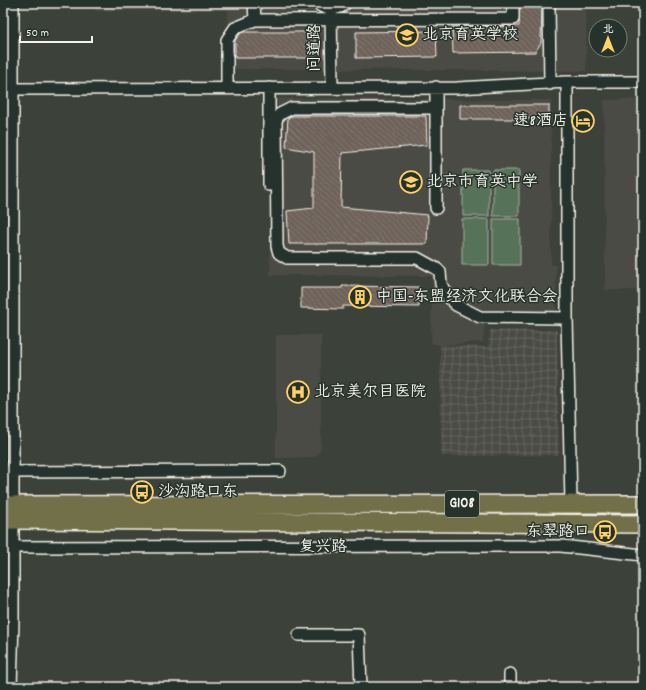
<svg xmlns="http://www.w3.org/2000/svg" width="646" height="690" font-family="Dekko,'LXGW WenKai TC',sans-serif">
<defs>
<pattern id="industrial-grid" width="8" height="8" patternUnits="userSpaceOnUse"><rect width="8" height="8" fill="#4b4b44"/><path d="M0 4h8M4 0v8" fill="none" stroke="#66655f"/></pattern>
<pattern id="building-back-hatch" width="6" height="6" patternUnits="userSpaceOnUse"><rect width="6" height="6" fill="#6e625a"/><path d="M-1 5l2 2M0 0l6 6M5-1l2 2" fill="none" stroke="#837972"/></pattern>
</defs>
<rect width="100%" height="100%" fill="#3c413a"/>
<filter id="ink" filterUnits="userSpaceOnUse"><feTurbulence type="fractalNoise" baseFrequency=".025" numOctaves="2"/><feDisplacementMap in="SourceGraphic" scale="8" xChannelSelector="R" yChannelSelector="G"/><feConvolveMatrix kernelMatrix="1 2 1 2 8 2 1 2 1" color-interpolation-filters="sRGB"/></filter>
<g filter="url(#ink)">
<path fill="#4b4b44" d="M95 3H586V71L230 69 228 10 95 11Z
M271 98 551 100V265H556V323H485L483 342 440 345 431 343 432 276 270 275Z
M643 99V290H605L604 100Z
M276 335H321V449L315 457 276 458Z"/>
<path fill="url(#industrial-grid)" d="M490 330H557L559 455 441 456 440 345 488 347Z"/>
<path fill="#56735a" stroke="#a5b2a1" d="M463 170H489V216H463Z
M493 170H519V216H493Z
M462 219H489V265H462Z
M493 219H520V265H493Z"/>
<path fill="url(#building-back-hatch)" stroke="#f4f1e8" d="M520 3H542L541 43 535 52 453 53 452 27 519 26Z
M436 31 437 57 356 58V32Z
M243 32H315V58H235V40L240 34Z
M460 105H549V119H460Z
M291 116H426L427 145 342 153 341 207 428 215 427 244H289L287 211 314 208V152L286 147 288 118Z
M342 286 419 287V307L343 306V309L301 308V288H342Z"/>
<g fill="none" stroke-linecap="round" stroke-linejoin="round">
<g stroke="#f4f1e8" stroke-width="14">
<path id="minor" d="M254 3 255 20 513 19V3
M317 3C324 10 339 11 346 3
M549 3 550 84
M331 8 332 88
M567 82V318L571 504
M436 87V108H292L280 114 276 120 277 246 279 253 287 258H417L437 269 440 272 441 284 446 294 456 305 480 317 567 318
M227 88V40L235 28 255 20
M269 88V185
M3 89 457 88 567 82H643
M436 208V108
M3 472 280 471
M3 547 561 546 643 555
M299 635H359L361 687
M510 674V687
M11 687 13 620V3"/>
</g>
<g stroke="#f4f1e8" stroke-width="20">
<path id="highway" d="M3 505 643 504
M3 520 643 524"/>
</g>
<use href="#minor" stroke="#26332d" stroke-width="11"/>
<use href="#highway" stroke="#71704a" stroke-width="17"/>
</g>
</g>
<defs>
<g id="school-ring" transform="scale(1.15)"><circle r="9.5" fill="#26332d" stroke="#ffd166" stroke-width="1.5"/><path d="M0-5L7-2L0 1L-7-2ZM-4 1L0 2.5L4 1V4Q0 6-4 4Z" fill="#ffd166"/></g>
<g id="hotel-ring" transform="scale(1.15)"><circle r="9.5" fill="#26332d" stroke="#ffd166" stroke-width="1.5"/><path d="M-6-4.5h1.5V1H6V5H4.5V3h-9V5H-6ZM-4 0a1.8 1.8 0 1 1 3.6 0ZM.5 0V-2.5h3Q6-2.5 6 0Z" fill="#ffd166"/></g>
<g id="building-ring" transform="scale(1.15)"><circle r="9.5" fill="#26332d" stroke="#ffd166" stroke-width="1.5"/><path d="M-4-6H4V6H1V3H-1V6H-4ZM-2.5-4.3h1.7v1.8h-1.7ZM.8-4.3h1.7v1.8H.8ZM-2.5-1h1.7V.8h-1.7ZM.8-1h1.7V.8H.8Z" fill="#ffd166"/></g>
<g id="hospital-ring" transform="scale(1.15)"><circle r="9.5" fill="#26332d" stroke="#ffd166" stroke-width="1.5"/><path d="M-5-5h3v3.5h4V-5h3V5h-3V1.5h-4V5h-3Z" fill="#ffd166"/></g>
<g id="bus-ring" transform="scale(1.15)"><circle r="9.5" fill="#26332d" stroke="#ffd166" stroke-width="1.5"/><path d="M-5-6H5V4H4V6H2V4H-2V6H-4V4H-5ZM-3.5-4V0h7V-4ZM-3.5 1.2v1.5H-2V1.2ZM2 1.2v1.5H3.5V1.2Z" fill="#ffd166"/></g>
</defs>
<g fill-rule="evenodd">
<use href="#school-ring" x="407" y="35"/>
<use href="#hotel-ring" x="583" y="121"/>
<use href="#school-ring" x="411" y="182"/>
<use href="#building-ring" x="360" y="297"/>
<use href="#hospital-ring" x="298" y="392"/>
<use href="#bus-ring" x="142" y="492"/>
<use href="#bus-ring" x="605" y="532"/>
</g>
<g text-anchor="middle" dominant-baseline="central" stroke-width="3" stroke-linejoin="round" paint-order="stroke">
<rect fill="#26332d" stroke="#b6b8b0" stroke-width="1" x="445" y="491" width="34" height="26" rx="3"/>
<g font-size="15" font-weight="bold" fill="#f4f1e8">
<text x="462" y="504">G108</text>
</g>
<g font-size="16" fill="#f4f1e8" stroke="#26332d" text-anchor="start">
<text x="422" y="35">北京育英学校</text>
<text x="568" y="121" text-anchor="end">速8酒店</text>
<text x="426" y="182">北京市育英中学</text>
<text x="376" y="297">中国-东盟经济文化联合会</text>
<text x="314" y="392">北京美尔目医院</text>
<text x="158" y="492">沙沟路口东</text>
<text x="590" y="532" text-anchor="end">东翠路口</text>
</g>
<g font-size="16" fill="#f4f1e8" stroke="#26332d">
<text transform="translate(315 48) rotate(-90)">问道路</text>
<text x="323" y="547">复兴路</text>
</g>
</g>
<rect width="646" height="690" fill="none" stroke="#26332d" stroke-width="16"/>
<rect x="8" y="8" width="630" height="674" fill="none" stroke="#f4f1e8" stroke-width="1.5" filter="url(#ink)"/>
<g transform="translate(608 38)"><circle r="19" fill="#26332d" stroke="#787f78"/>
<path d="M0-3L7 15L0 10L-7 15Z" fill="#ffd166"/>
<text y="-6" font-size="11" font-weight="bold" text-anchor="middle" fill="#f4f1e8">北</text>
</g>
<path d="M20 36v6h72v-6" fill="none" stroke="#f4f1e8" stroke-width="2"/>
<text x="26" y="36" font-size="12" fill="#f4f1e8" stroke="#26332d" stroke-width="3" paint-order="stroke">50 m</text>
</svg>
